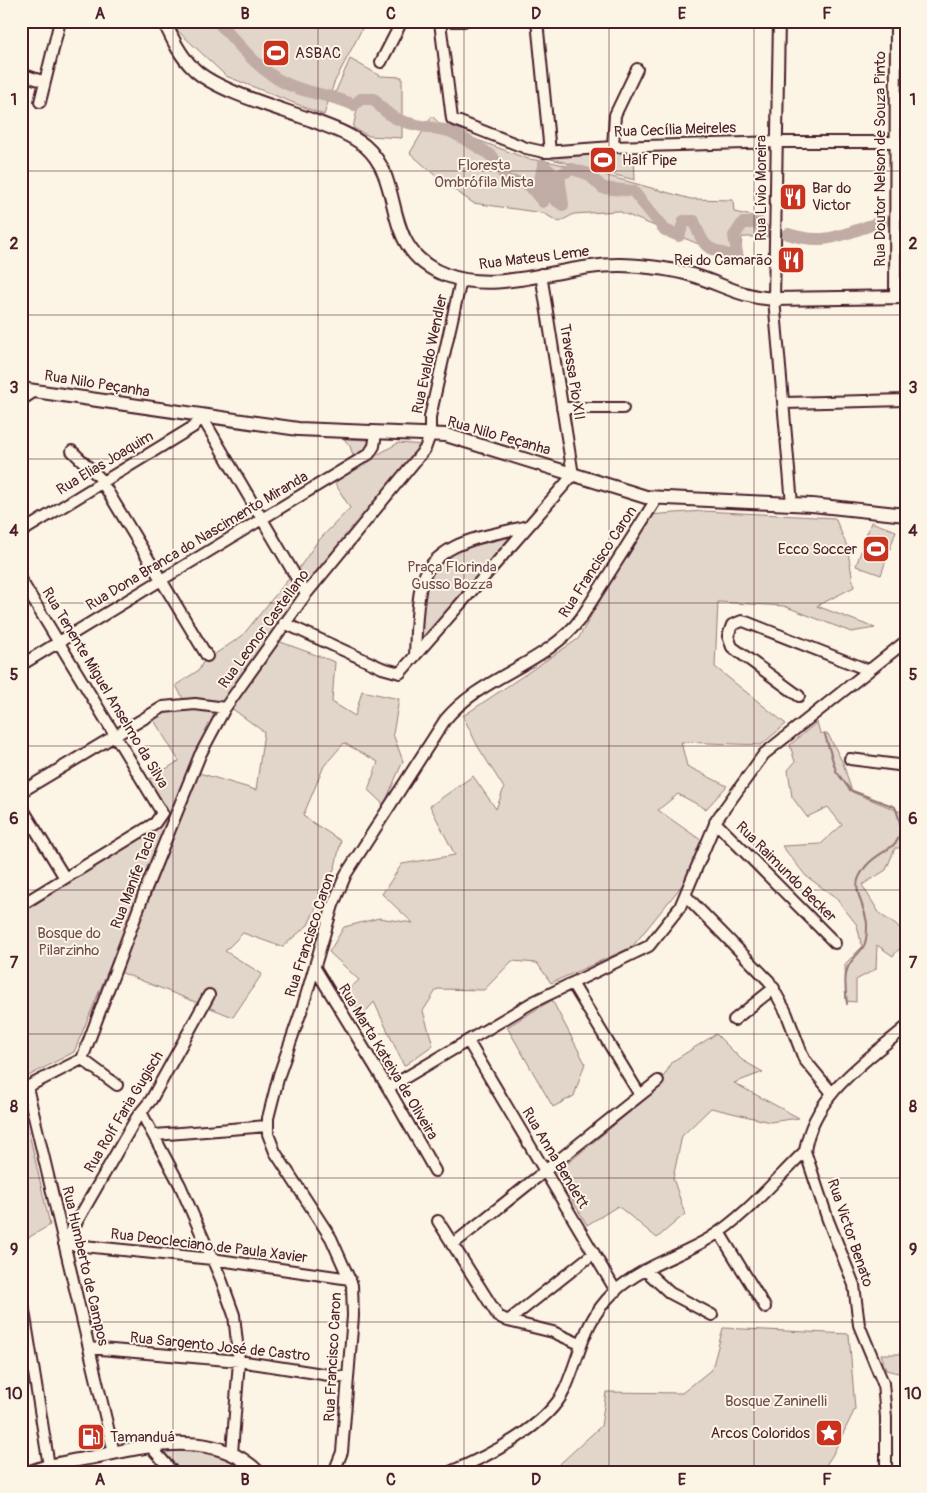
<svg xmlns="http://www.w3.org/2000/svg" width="927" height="1493" font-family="Pangolin,sans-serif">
<rect width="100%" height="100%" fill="#fcf5e5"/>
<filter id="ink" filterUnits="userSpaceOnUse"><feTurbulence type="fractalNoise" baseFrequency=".02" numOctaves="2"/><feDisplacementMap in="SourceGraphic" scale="10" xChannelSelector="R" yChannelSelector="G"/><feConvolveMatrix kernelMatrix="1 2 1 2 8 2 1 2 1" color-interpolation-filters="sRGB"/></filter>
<g filter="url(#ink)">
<path fill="#e2d5ca" stroke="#967a7a" d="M176 21H366L334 83 324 115 226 76 178 31Z
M350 59 381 76 402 77V138L369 136 353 128 357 110 332 100Z
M432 116 443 127 528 159 551 162 601 174 691 199 733 200 734 212 763 218V237H742L740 261 618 211 574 214 559 222 543 213 473 203 439 179 410 153Z
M634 152 635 180 547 158Z
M344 439 370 440 368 449 354 459 350 446Z
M398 443 425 445 307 588 297 571 317 542 350 508 333 480Z
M703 511 835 518 847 546 854 587 817 606 875 628 851 632 784 606 718 602 715 667 786 724 761 745 681 742 687 766 727 786 706 809 678 794 658 810 705 843 688 878 632 947 551 983 537 963 512 961 484 990 437 989 423 1011 433 1045 404 1066 374 1002 362 1016 347 991 359 980 329 952 344 927 379 918 413 923 382 894 402 864 455 855 430 806 473 776 496 809 504 788 477 745 463 716 578 639 648 515Z
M871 522 896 531 881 575 856 566Z
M512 537 420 643C423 612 419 569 451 552 465 545 496 541 512 537Z
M291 576 302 593 225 704 183 699 176 685 199 670 203 662 242 636Z
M278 641 335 662 332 702 355 716 362 691 399 699 393 734 403 761 384 805 368 790 378 762 344 743 324 766 303 816 341 841 335 867 308 925 282 947 243 933 225 951 262 974 233 1017 120 972 199 773 256 790 264 732 230 707Z
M188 707 219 711 208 731 74 1052 21 1080V914L156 825 165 814 146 781 179 761 152 717 164 711Z
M817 722 820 733 828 734 843 763 852 792 906 814V848H895L886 870 862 885 880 914 906 932V941L893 956 877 945 876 969 856 980V1002L846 1001 845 964 862 947 857 925 835 897 806 876 782 846 821 844 842 825 828 807 807 817 792 797 788 770 795 762 790 745Z
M552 1000 585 1063 574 1096 553 1107 507 1027Z
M716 1034 742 1060 763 1072 734 1083 799 1118 770 1122 711 1108 682 1136 673 1178 685 1214 657 1238 618 1206 587 1225 556 1173 654 1092 673 1061Z
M21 1113 26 1120 50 1225 21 1242Z
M723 1328 849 1334 855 1409 832 1456 821 1472H551L601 1426 606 1392 682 1393 712 1369Z
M881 1354H906V1375L886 1370Z
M160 1450 210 1453 240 1463 231 1472H180Z"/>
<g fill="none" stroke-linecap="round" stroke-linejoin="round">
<path stroke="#917474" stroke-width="2" d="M825 735 836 771 850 790 895 807C916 857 872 842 858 880 854 893 867 911 867 925 867 953 860 947 849 965 843 976 846 992 847 1004"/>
<path stroke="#c0aca5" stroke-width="12" d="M217 21C237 42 258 70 285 83 307 94 333 95 354 105L361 99H374C394 127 418 124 449 131 455 133 461 137 466 140 487 152 497 156 506 180L528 184 543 202 540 181 543 165 551 172 554 199 563 205 559 175 572 169 588 174 603 188 633 191 665 230 679 236 684 221H694C705 252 708 248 738 258L734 236 743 223H756L766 232
M904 215 906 214
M788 234C829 247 846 232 884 221"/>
<g stroke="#4a1f2b" stroke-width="14">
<path id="minor" d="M437 21H464
M537 21 550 152
M779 21 774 299 792 504
M440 22 452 119 526 148 544 152 613 147 776 142H906
M381 62 402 21
M21 74 45 82
M40 102 60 21
M613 147 615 115 637 69
M895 297 896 21
M21 400 35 391
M785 403 906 400
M562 408H623
M72 451 99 477 207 656
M21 532 193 427 202 417 306 594
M21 580 162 813 155 823 21 905
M284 623 382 668 400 673 573 475 541 274
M415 656C416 633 416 609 421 586 432 540 489 536 528 526
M21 665 369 454 374 446 376 433
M799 696 732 647 728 636 732 625 742 621 746 622 868 670
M850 759 906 766
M21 792 163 707 195 704 225 708 306 594 425 449 430 435V417L461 280
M21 806 65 878
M715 822 835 943
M686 896 769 981 786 1012 804 1059 832 1093
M315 968 388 1088 435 1171
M572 983 640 1095
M209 995 151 1100 137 1117 64 1244 212 1259 350 1279
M734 1020 774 988
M468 1041 616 1291
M82 1059 117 1085
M27 1087 114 1453
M388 1088 533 1002 649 946 680 907 717 819 764 754 906 641
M21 1090 82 1059 147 886 200 755 225 708
M141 1112 180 1185 221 1279 234 1315 239 1361 232 1453
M155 1135 267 1126
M805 1151 828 1220 854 1285 859 1325 883 1383 886 1417V1472
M438 1221 498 1316 508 1321 553 1332 580 1344
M719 1232 765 1307
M452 1245 658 1081
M645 1270 670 1293 712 1315
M21 1292 49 1466 54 1472
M508 1321 594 1253
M89 1348 239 1361 348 1378
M150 1446 173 1472
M334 1472 342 1452 353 1316 352 1285 331 1238 275 1152 268 1134V1118L279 1075 303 1006 333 905 346 874 445 720C481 676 547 664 581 618L657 498
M450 1472C487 1457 548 1426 565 1389 582 1351 582 1323 614 1292 642 1266 678 1257 710 1238 746 1216 775 1180 805 1151 813 1095 866 1061 906 1027"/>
</g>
<g stroke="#4a1f2b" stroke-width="16">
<path id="major" d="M164 21C172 38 180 56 194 69 216 91 282 109 314 121 332 128 350 134 365 146 407 182 378 250 446 275 499 295 564 264 621 265 645 266 669 268 692 275 722 284 740 297 774 299L906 297
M21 389 298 429 446 435 646 497 812 505 906 515
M30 1472C50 1464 73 1461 94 1457 146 1446 215 1428 258 1472"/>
</g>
<use href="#minor" stroke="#fcf5e5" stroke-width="10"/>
<use href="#major" stroke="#fcf5e5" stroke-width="12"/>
</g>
</g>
<path fill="none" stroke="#4a1f2b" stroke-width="1" stroke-opacity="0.55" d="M173 21V1472M318 21V1472M464 21V1472M609 21V1472M754 21V1472M21 171H906M21 315H906M21 459H906M21 603H906M21 746H906M21 890H906M21 1034H906M21 1178H906M21 1322H906"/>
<defs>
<g id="stadium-square" transform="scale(1.4375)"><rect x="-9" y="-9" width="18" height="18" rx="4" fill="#c8321e" stroke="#fcf5e5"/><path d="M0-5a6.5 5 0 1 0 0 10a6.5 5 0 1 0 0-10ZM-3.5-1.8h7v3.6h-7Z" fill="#fff"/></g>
<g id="restaurant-square" transform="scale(1.4375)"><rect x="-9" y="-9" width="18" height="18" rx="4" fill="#c8321e" stroke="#fcf5e5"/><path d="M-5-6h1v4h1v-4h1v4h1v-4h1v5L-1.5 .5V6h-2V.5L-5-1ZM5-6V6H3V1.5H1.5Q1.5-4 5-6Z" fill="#fff"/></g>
<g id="sight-square" transform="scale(1.4375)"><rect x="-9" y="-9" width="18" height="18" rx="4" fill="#c8321e" stroke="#fcf5e5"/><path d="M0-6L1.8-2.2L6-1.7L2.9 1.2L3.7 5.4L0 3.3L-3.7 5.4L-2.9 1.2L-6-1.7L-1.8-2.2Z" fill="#fff"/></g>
<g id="fuel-square" transform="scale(1.4375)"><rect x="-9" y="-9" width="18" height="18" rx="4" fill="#c8321e" stroke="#fcf5e5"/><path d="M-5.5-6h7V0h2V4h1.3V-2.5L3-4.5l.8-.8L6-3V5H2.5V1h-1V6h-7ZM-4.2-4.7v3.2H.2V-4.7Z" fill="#fff"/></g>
</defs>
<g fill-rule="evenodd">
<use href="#stadium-square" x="276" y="53"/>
<use href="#stadium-square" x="603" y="160"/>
<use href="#restaurant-square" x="793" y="197"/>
<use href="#restaurant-square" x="791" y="260"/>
<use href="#stadium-square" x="876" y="549"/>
<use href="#sight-square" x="829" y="1433"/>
<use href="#fuel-square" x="91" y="1437"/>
</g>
<g text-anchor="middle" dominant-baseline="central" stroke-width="4" stroke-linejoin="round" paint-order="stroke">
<g font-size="15" fill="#4a1f2b" stroke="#fcf5e5" text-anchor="start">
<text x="295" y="53">ASBAC</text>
<text x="622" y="160">Half Pipe</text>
<text x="812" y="188">Bar do<tspan x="812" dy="17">Victor</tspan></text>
<text x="772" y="260" text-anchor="end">Rei do Camarão</text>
<text x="857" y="549" text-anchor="end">Ecco Soccer</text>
<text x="810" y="1433" text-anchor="end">Arcos Coloridos</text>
<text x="110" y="1437">Tamanduá</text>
</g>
<g font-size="15" fill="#4a1f2b" stroke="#fcf5e5">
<text transform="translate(675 130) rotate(-2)">Rua Cecília Meireles</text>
<text transform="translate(880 159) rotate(-90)">Rua Doutor Nelson de Souza Pinto</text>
<text transform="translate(761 188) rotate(-90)">Rua Lívio Moreira</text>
<text transform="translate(534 258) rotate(-7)">Rua Mateus Leme</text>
<text transform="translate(430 354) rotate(-78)">Rua Evaldo Wendler</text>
<text transform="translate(572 372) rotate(81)">Travessa Pio XII</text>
<text transform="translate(97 384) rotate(9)">Rua Nilo Peçanha</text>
<text transform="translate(499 436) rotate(16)">Rua Nilo Peçanha</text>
<text transform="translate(105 463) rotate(-31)">Rua Elias Joaquim</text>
<text transform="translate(197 541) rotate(-31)">Rua Dona Branca do Nascimento Miranda</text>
<text transform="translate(598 562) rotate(-57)">Rua Francisco Caron</text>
<text transform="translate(264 629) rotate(-54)">Rua Leonor Castellano</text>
<text transform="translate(105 688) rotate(59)">Rua Tenente Miguel Anselmo da Silva</text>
<text transform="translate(786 872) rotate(45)">Rua Raimundo Becker</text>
<text transform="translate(134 880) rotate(-69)">Rua Manife Tacla</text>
<text transform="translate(310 935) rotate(-72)">Rua Francisco Caron</text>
<text transform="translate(388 1062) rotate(59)">Rua Marta Kateiva de Oliveira</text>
<text transform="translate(124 1112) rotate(-59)">Rua Rolf Faria Gugisch</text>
<text transform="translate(555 1158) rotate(59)">Rua Anna Bendett</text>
<text transform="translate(850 1233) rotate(71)">Rua Victor Benato</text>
<text transform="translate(209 1246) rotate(7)">Rua Deocleciano de Paula Xavier</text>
<text transform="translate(85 1266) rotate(77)">Rua Humberto de Campos</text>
<text transform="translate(220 1347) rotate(6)">Rua Sargento José de Castro</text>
<text transform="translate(333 1357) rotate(-87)">Rua Francisco Caron</text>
</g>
<g font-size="15" fill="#704c53" stroke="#fcf5e5">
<text x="484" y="165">Floresta<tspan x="484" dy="17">Ombrófila Mista</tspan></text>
<text x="452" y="567">Praça Florinda<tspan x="452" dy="17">Gusso Bozza</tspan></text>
<text x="69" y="933">Bosque do<tspan x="69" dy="17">Pilarzinho</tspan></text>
<text x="776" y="1401">Bosque Zaninelli</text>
</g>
</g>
<rect width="927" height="1493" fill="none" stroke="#fcf5e5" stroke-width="55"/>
<rect x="28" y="28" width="872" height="1438" fill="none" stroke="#4a1f2b" stroke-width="2"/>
<g font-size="16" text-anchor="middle" font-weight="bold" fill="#4a1f2b">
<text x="100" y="19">A</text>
<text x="245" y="19">B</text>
<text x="391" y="19">C</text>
<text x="536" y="19">D</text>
<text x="682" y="19">E</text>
<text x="827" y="19">F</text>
<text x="14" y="105">1</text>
<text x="913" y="105">1</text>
<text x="14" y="249">2</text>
<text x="913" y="249">2</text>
<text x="14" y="393">3</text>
<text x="913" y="393">3</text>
<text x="14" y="536">4</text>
<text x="913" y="536">4</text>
<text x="14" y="680">5</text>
<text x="913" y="680">5</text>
<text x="14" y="824">6</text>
<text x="913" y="824">6</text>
<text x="14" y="968">7</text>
<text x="913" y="968">7</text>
<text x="14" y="1112">8</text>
<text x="913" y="1112">8</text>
<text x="14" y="1255">9</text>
<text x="913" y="1255">9</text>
<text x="14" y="1399">10</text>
<text x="913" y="1399">10</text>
<text x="100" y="1485">A</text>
<text x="245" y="1485">B</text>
<text x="391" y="1485">C</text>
<text x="536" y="1485">D</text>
<text x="682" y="1485">E</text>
<text x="827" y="1485">F</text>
</g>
</svg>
